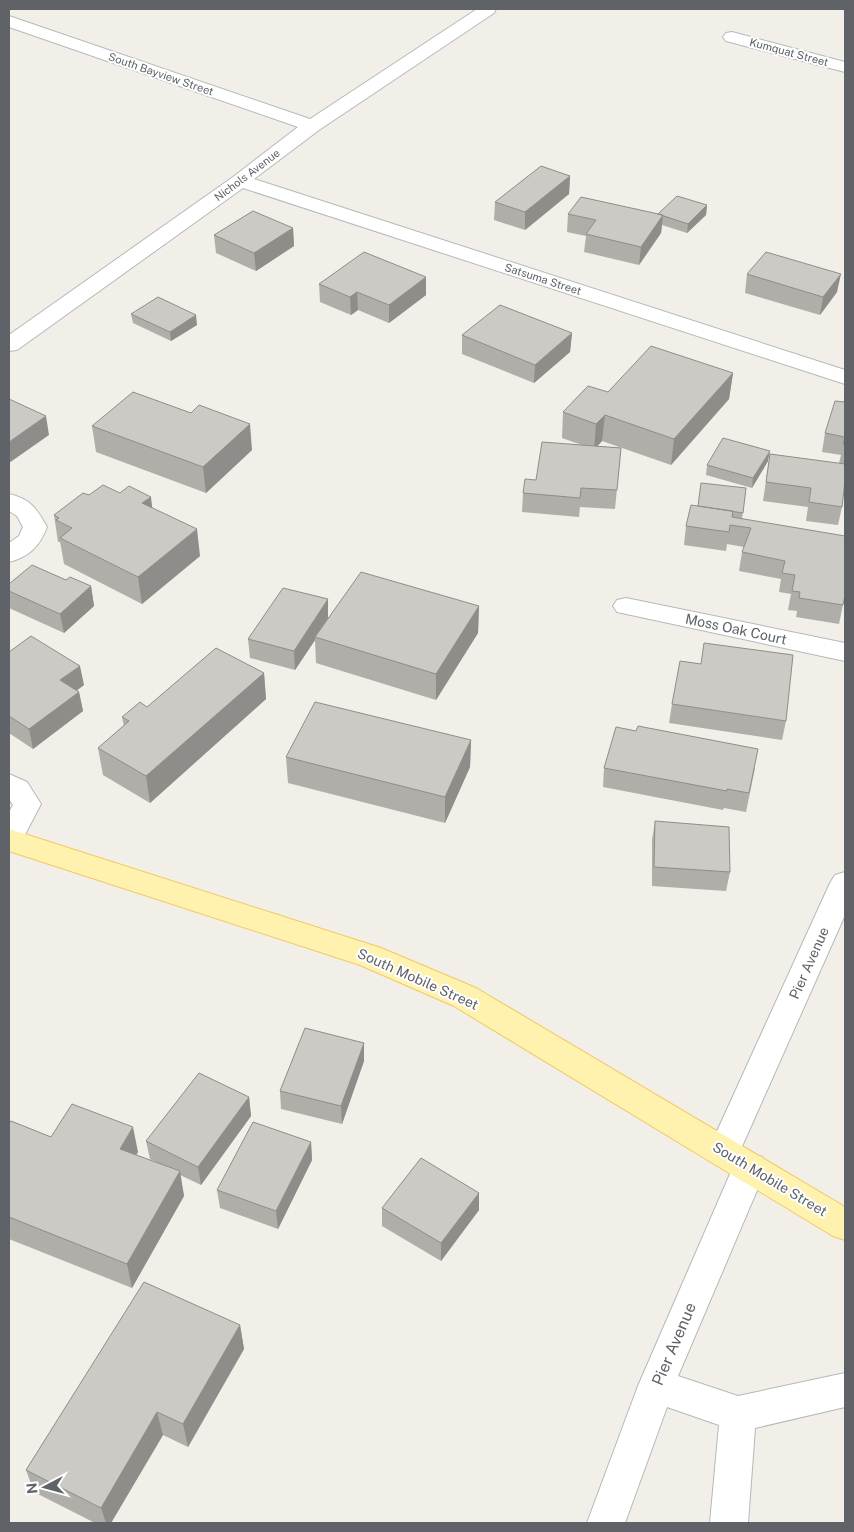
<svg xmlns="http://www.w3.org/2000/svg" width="854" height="1532" font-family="'Public Sans',sans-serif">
<rect width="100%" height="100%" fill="#f1efe8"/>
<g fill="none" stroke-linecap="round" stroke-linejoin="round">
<g stroke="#b5b8bc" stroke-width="2">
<path id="minor" d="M477 9H496L494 13 319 130 254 179 845 370V384L243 188 17 350 9 351V335L233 177 298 127 9 27V16L310 119Z
M732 32 845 62V72L726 41 723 37 726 33Z
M9 494C31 499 37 509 47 527 40 546 29 557 9 562V543L19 536 23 527 17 516 9 511Z
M626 598 845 643V661L617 612 613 606 617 600Z
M9 774 27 782 41 804 19 846 9 849V812L13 805 9 799Z
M845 872V915L740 1151 736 1161 724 1165 712 1161 708 1151 830 883 835 875Z
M750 1153 762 1157 767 1167 678 1376 738 1396 845 1373V1407L755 1428 748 1523H710L719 1425 667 1407 625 1523H587L638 1386 733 1167 738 1157Z"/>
</g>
<g stroke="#f2c960" stroke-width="2">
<path id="major" d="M9 829 381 948 476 988 845 1207V1240L833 1236 454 1006 360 965 9 851Z"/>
</g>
<use href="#minor" fill="#fff" fill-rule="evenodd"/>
<use href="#major" fill="#fff2af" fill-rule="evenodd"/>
</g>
<path fill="#afaea9" d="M570 176 569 194 525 230 494 220 495 202Z
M707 205 706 215 687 233 662 225 661 233 639 265 584 252 586 236 567 232 568 214H658Z
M293 228 294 246 256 271 216 253 214 235Z
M747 274 837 292 820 315 745 293Z
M319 284 426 295 389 323 358 310 351 315 320 302Z
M131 314 197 325 171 341 133 323Z
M572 333 570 352 534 383 462 354V335Z
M733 373 729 399 671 465 602 441 597 446 621 448 615 509 580 507 579 517 522 512 523 493 536 480 582 445 562 438 563 412 608 392Z
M845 402V464L839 463 841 455 822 452 825 433Z
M191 413 252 450 206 493 96 452 92 426Z
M770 454 842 507 838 525 806 521 808 507 763 501Z
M768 461 752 488 706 475 707 465Z
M746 488 742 519 845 595 839 624 796 617 797 611 788 610 791 594 779 592 781 579 739 571 742 552 744 547 727 544 726 551 684 545 686 526 698 506Z
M89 495 152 508 200 556 142 604 64 564 61 547 60 542H58L54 515Z
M66 580 91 586 94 606 64 633 9 608V584Z
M479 606 478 633 436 700 316 663 315 640 295 670 250 658 248 639 328 617Z
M9 652 84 685 77 690 79 692 83 711 33 749 9 733Z
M264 673 266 699 150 803 103 775 98 748 124 726 122 717 147 707Z
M672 704 786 721 782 740 669 723Z
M636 731 755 768 746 812 724 808 723 810 603 787 604 768Z
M471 740 470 767 445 823 288 783 286 757Z
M655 821 730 872 726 891 652 886V840Z
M364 1043V1061L342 1124 281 1109 280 1091Z
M249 1097 251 1116 201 1185 180 1175 184 1196 132 1288 9 1239V1124L51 1137 138 1152 136 1155 160 1164 150 1159 146 1141Z
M311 1142 312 1160 278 1229 220 1208 217 1190Z
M479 1193V1210L441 1261 382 1226V1208Z
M240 1325 244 1349 188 1447 163 1435 111 1523H95L34 1492 26 1470Z"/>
<path fill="#8f8d8a" d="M570 176 569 194 525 230V212Z
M707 205 706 215 687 233 688 224Z
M663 215 661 233 639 265 641 247Z
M293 228 294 246 256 271 254 253Z
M841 274 837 292 820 315 823 297Z
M426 277V295L389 323V305Z
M357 292 358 310 351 315 350 297Z
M196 315 197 325 171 341 170 332Z
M572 333 570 352 534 383 535 365Z
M733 373 729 399 671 465 674 439Z
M605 415 602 441 594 450 596 424Z
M46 416 49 435 9 463V442Z
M250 424 252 450 206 493 203 467Z
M770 451 768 461 752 488 753 478Z
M151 497 154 523 142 503Z
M197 529 200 556 142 604 138 577Z
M91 586 94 606 64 633 60 614Z
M328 599V618L315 637V640L295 670 294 651Z
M479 606 478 633 436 700V674Z
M80 666 84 685 64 700 60 680Z
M264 673 266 699 150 803 146 776Z
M79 692 83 711 33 749 29 729Z
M471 740 470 767 445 823V797Z
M364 1043V1061L342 1124 341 1106Z
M249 1097 251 1116 201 1185 198 1167Z
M133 1127 138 1152 125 1174 120 1149Z
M311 1142 312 1160 278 1229 276 1211Z
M180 1171 184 1196 132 1288 127 1264Z
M479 1193V1210L441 1261V1243Z
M240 1325 244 1349 188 1447 183 1424Z
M157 1412 163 1435 111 1523H106L101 1508Z"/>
<path fill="#cccac5" stroke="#8f8d8a" d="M541 166 570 176 525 212 495 202Z
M677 196 707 205 688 224 658 214Z
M581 197 663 215 641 247 586 234 596 220 568 214Z
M253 211 293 228 254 253 214 235Z
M364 252 426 277 389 305 357 292 350 297 319 284Z
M766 252 841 274 823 297 747 274Z
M158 297 196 315 170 332 131 314Z
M500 305 572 333 535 365 462 335Z
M651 346 733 373 674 439 605 415 596 424 563 412 588 386 608 392Z
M133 392 191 413 199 405 250 424 203 467 92 426Z
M9 399 46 416 9 442Z
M835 401 845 402V445L843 444 845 437 825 433Z
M723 438 770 451 753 478 707 465Z
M542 442 621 448 617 490 581 488 580 498 523 493 525 479 536 480Z
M770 454 845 464V481L842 507 809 502 811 488 766 482Z
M701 483 746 488 743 513 698 506Z
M103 485 120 493 129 486 151 497 142 503 197 529 138 577 60 538 72 528 56 520 59 518 54 515 83 493 89 495Z
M691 505 733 511 732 517 845 536V595L843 605 799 598 800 592 792 591 795 575 782 573 785 561 742 552 751 528 730 525 729 532 686 526Z
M32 565 66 580 70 577 91 586 60 614 9 591V584Z
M361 572 479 606 436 674 315 637Z
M283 588 328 599 294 651 248 639Z
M31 636 80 666 60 680 79 692 29 729 9 716V652Z
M704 643 793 655 786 721 672 704 680 661 701 664Z
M216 648 264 673 146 776 98 748 129 721 122 717 140 702 147 707Z
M315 702 471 740 445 797 286 757Z
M638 726 758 749 749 793 727 789V791L604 768 616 727 636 731Z
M655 821 729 827 730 872 654 867Z
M305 1028 364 1043 341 1106 280 1091Z
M199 1073 249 1097 198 1167 146 1141Z
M72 1104 133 1127 120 1149 180 1171 127 1264 9 1217V1124L11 1121 51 1137Z
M253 1122 311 1142 276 1211 217 1190Z
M421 1158 479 1193 441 1243 382 1208Z
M144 1282 240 1325 183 1424 157 1412 101 1508 26 1470Z"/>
<g text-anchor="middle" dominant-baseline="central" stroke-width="4" stroke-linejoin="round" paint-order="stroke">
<g font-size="11" fill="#5f6368" stroke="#fff">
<text transform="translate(789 52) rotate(15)">Kumquat Street</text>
<text transform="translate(161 74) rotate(19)">South Bayview Street</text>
<text transform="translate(247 175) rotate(-37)">Nichols Avenue</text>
<text transform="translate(543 279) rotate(18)">Satsuma Street</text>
</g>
<g font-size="14" fill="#5f6368" stroke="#fff">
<text transform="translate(736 629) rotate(12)">Moss Oak Court</text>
<text transform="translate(809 963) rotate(-66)">Pier Avenue</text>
<text transform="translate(418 979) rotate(24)">South Mobile Street</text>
<text transform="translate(770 1179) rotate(31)">South Mobile Street</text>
</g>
<g font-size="16" fill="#5f6368" stroke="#fff">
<text transform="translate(674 1344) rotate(-67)">Pier Avenue</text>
</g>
</g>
<rect width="854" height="1532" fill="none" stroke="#5f6368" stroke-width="20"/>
<g transform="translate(45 1487) rotate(264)" stroke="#ffffff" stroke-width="4" paint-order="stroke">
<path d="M0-4L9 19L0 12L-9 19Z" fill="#5f6368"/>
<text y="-8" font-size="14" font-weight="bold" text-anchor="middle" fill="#5f6368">N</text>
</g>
</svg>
